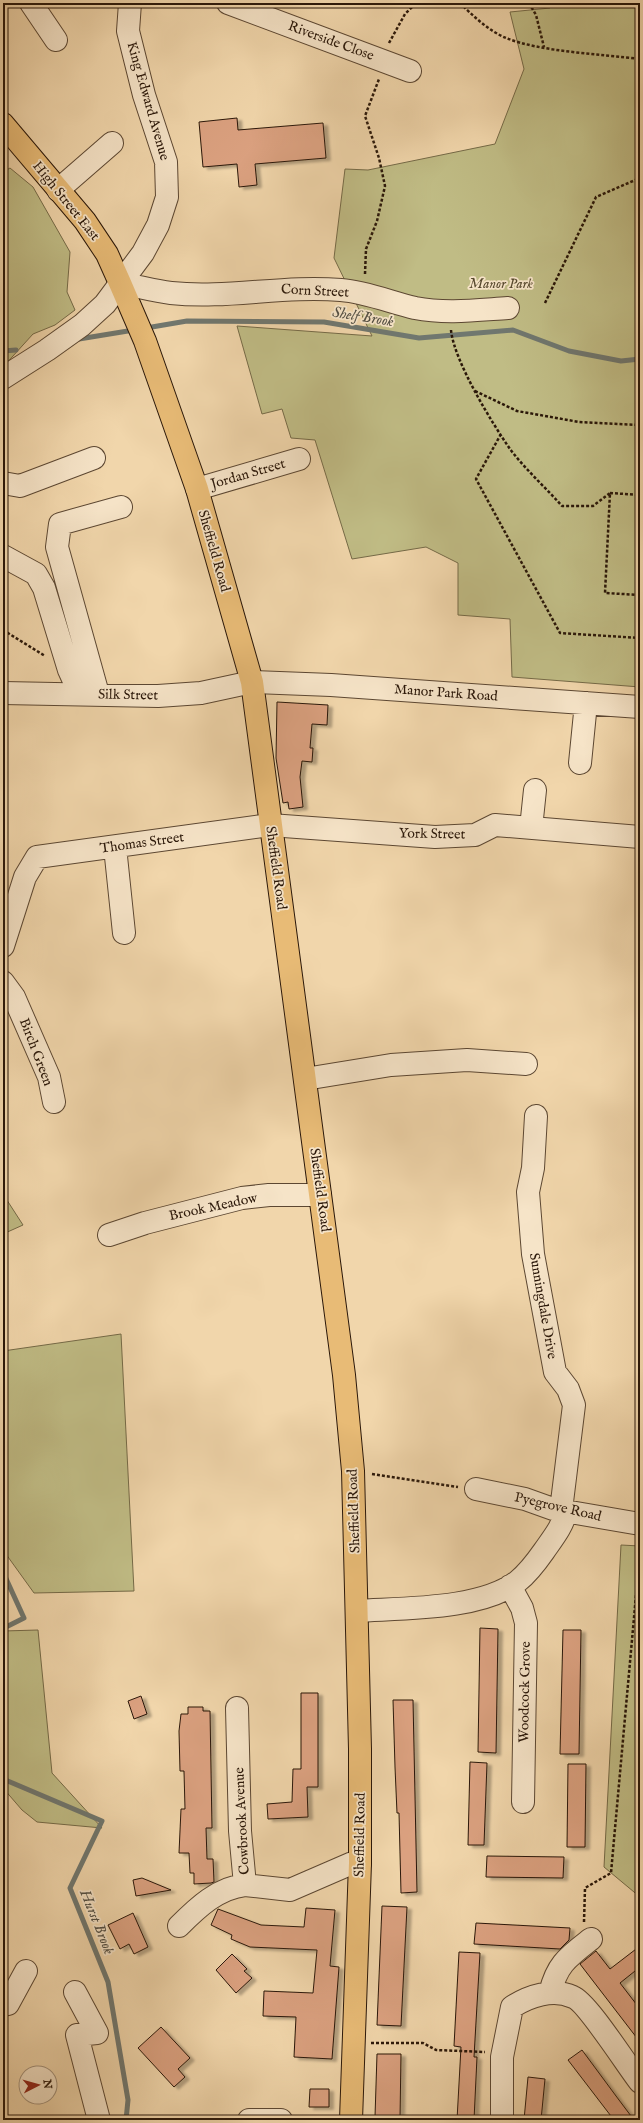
<svg xmlns="http://www.w3.org/2000/svg" width="643" height="2123" font-family="'IM FELL English',serif">
<defs>
<filter id="shadow"><feDropShadow dx="4.5" dy="2.5" stdDeviation="1" flood-color="#0004"/></filter>
</defs>
<rect width="100%" height="100%" fill="#f1d6ab"/>
<filter id="stains"><feTurbulence type="fractalNoise" baseFrequency=".005" numOctaves="4"/><feColorMatrix values="0 0 0 0 .2 0 0 0 0 .09 0 0 0 0 .02 0 0 0 .5 -.17"/></filter>
<radialGradient id="worn" r=".72"><stop offset=".6" stop-color="#630" stop-opacity="0"/><stop offset="1" stop-color="#630" stop-opacity=".3"/></radialGradient>
<path fill="#c0bc85" stroke="#756a47" d="M550 3H640V687L512 677 510 619 458 615V563L426 547 352 559 315 440 291 438 282 409 262 414 237 326 372 336 334 258 345 169 368 170 495 144 524 69 510 12 550 8Z
M10 168 33 187 70 252 67 292 75 310 55 325 33 334 3 367V172Z
M3 1194 23 1225 3 1234Z
M121 1334 134 1591 34 1593 3 1550V1351Z
M621 1545 640 1546V1897L604 1867Z
M38 1630 52 1773 102 1828 37 1822 22 1810 3 1788V1631Z"/>
<g fill="none" stroke-linecap="round" stroke-linejoin="round">
<path stroke="#70776f" stroke-width="5" d="M146 328 187 321 324 322 419 338 513 330 569 351 621 361 640 359
M79 339 134 330
M3 351 16 350
M3 1572 24 1618 8 1626 3 1625
M3 1779 102 1821 70 1888 108 1982 128 2100 126 2120"/>
</g>
<path fill="#dba180" stroke="#2a1709" filter="url(#shadow)" d="M237 118 238 130 323 123 326 158 255 164 257 185 239 187 237 164 203 167 199 122Z
M277 702 328 705 327 725 312 724 310 748H313L312 762 302 761 300 777 303 807 289 809 288 802 283 803 276 758Z
M480 1628 498 1629 496 1753 478 1752Z
M563 1630H581L579 1754H560Z
M301 1693H318V1787H307L308 1817 268 1819 267 1804 292 1802 293 1769H301Z
M141 1696 147 1714 134 1719 128 1701Z
M393 1700H413L417 1892 401 1893 399 1813H397L395 1767Z
M188 1707H203V1711H210L212 1828H206L207 1859H213L214 1882 211 1883 194 1884V1873H190L189 1853H179L181 1809H185L184 1771H180L179 1731 181 1714H188Z
M470 1762 487 1763 484 1845H468Z
M568 1764H586L585 1847H567Z
M487 1856 564 1857 563 1878 486 1877Z
M142 1878 171 1890 136 1896 133 1880Z
M382 1906 407 1907 401 2026 377 2025Z
M306 1908 335 1910 330 1966 339 1967 332 2059 294 2057 296 2017 263 2016 264 1991 313 1993 317 1950 250 1947 231 1939 232 1935 211 1925 218 1909 261 1925 304 1927Z
M133 1913 148 1947 134 1954 129 1944 120 1949 108 1925Z
M476 1923 570 1928 569 1940 560 1949 474 1944Z
M640 1946V1967L620 1983 640 2009V2042L580 1964 596 1951 610 1969Z
M459 1952 480 1953 474 2057H477L474 2120H457L461 2047 454 2046Z
M232 1954 247 1969 244 1971 252 1978 236 1993 216 1970Z
M161 2027 190 2058 178 2069 185 2077 174 2087 138 2048Z
M582 2050 616 2096 634 2120H614L568 2060Z
M377 2054H401L400 2118 375 2117Z
M528 2077 545 2079 541 2120H524Z
M310 2089H329V2107H309Z"/>
<g fill="none" stroke-linecap="round" stroke-linejoin="round">
<g stroke="#5c4732" stroke-width="24">
<path id="minor" d="M31 3 56 40
M228 3 410 71
M58 190 112 143
M120 283C137 286 154 291 171 293 227 299 284 285 341 290 366 292 390 302 415 308 446 314 477 310 508 308
M3 378 47 350 82 325 105 304 143 253 158 225 167 197 166 162 144 95 128 31 130 3
M3 483 20 486 94 458
M197 489 299 459
M3 556 36 574 44 588 69 670 80 694
M3 693 158 696 201 693 252 682 331 685 640 707
M98 694 57 547 60 524 121 507
M580 763 586 703
M531 828 535 790
M115 847 124 933
M3 946 25 877 37 857 270 825 435 837 475 835 495 825 640 837
M3 982 14 997 49 1077 54 1102
M305 1079 391 1065 467 1060 526 1064
M536 1116 533 1168 528 1192 533 1254 555 1372 568 1389 574 1405 561 1510
M109 1235 145 1223 242 1198 269 1195H320
M476 1489 525 1499 553 1509 640 1524
M510 1586 522 1608 526 1623 523 1802
M357 1611C402 1608 482 1610 518 1581 528 1573 537 1561 544 1551 553 1538 563 1526 566 1511
M237 1708 240 1831 245 1885 290 1890 350 1864 360 1863
M179 1926C198 1907 218 1888 245 1885
M75 1992 97 2033 77 2035 99 2120
M550 1993C557 1964 568 1957 591 1939
M3 2005 8 2004 26 1971
M249 2120H281
M502 2120V2057L512 2007C529 1996 553 1988 573 1997 587 2002 628 2067 640 2082"/>
</g>
<g stroke="#2a1709" stroke-width="24">
<path id="major" d="M3 124 85 221 107 254 120 283 145 341 197 489 252 682 344 1375 353 1471 360 1749V1863L351 2120"/>
</g>
<path stroke="#2a1709" stroke-width="2.5" stroke-dasharray="3 2" stroke-linecap="butt" d="M460 3C473 16 489 31 506 38 541 52 601 54 640 59
M529 3 536 15 544 47
M389 43 405 14 416 3
M365 274 366 249 377 221 385 186 379 158 365 116 379 79
M545 303 596 197 640 178
M451 330C454 361 492 423 510 449 525 469 545 487 562 506H593L610 493 605 593 640 595
M475 391 517 411 579 422 640 425
M501 434 476 479 560 633 640 638
M610 493 640 495
M3 630 45 656
M372 1474 458 1487
M584 1922 585 1888 611 1873 640 1551
M371 2043H423L436 2050 485 2052"/>
<use href="#minor" stroke="#f6e4c8" stroke-width="22"/>
<use href="#major" stroke="#e8bb76" stroke-width="22"/>
</g>
<g text-anchor="middle" dominant-baseline="central" stroke-width="3.5" stroke-linejoin="round" paint-order="stroke">
<g font-size="14" fill="#2a1709" stroke="#f6e4c8">
<text transform="translate(331 41) rotate(20)">Riverside Close</text>
<text transform="translate(148 101) rotate(74)">King Edward Avenue</text>
<text transform="translate(66 201) rotate(51)">High Street East</text>
<text transform="translate(315 291) rotate(3)">Corn Street</text>
<text transform="translate(248 474) rotate(-16)">Jordan Street</text>
<text transform="translate(214 551) rotate(74)">Sheffield Road</text>
<text transform="translate(446 693) rotate(4)">Manor Park Road</text>
<text transform="translate(128 695) rotate(1)">Silk Street</text>
<text transform="translate(432 834) rotate(1)">York Street</text>
<text transform="translate(142 843) rotate(-8)">Thomas Street</text>
<text transform="translate(276 868) rotate(82)">Sheffield Road</text>
<text transform="translate(36 1052) rotate(69)">Birch Green</text>
<text transform="translate(320 1190) rotate(82)">Sheffield Road</text>
<text transform="translate(213 1207) rotate(-12)">Brook Meadow</text>
<text transform="translate(543 1306) rotate(80)">Sunningdale Drive</text>
<text transform="translate(558 1507) rotate(13)">Pyegrove Road</text>
<text transform="translate(354 1511) rotate(-92)">Sheffield Road</text>
<text transform="translate(525 1692) rotate(-89)">Woodcock Grove</text>
<text transform="translate(242 1821) rotate(-93)">Cowbrook Avenue</text>
<text transform="translate(360 1835) rotate(-89)">Sheffield Road</text>
</g>
<g font-size="14" font-style="italic" fill="#57492e" stroke="#f6e4c8">
<text x="501" y="284">Manor Park</text>
</g>
<g font-size="15" font-style="italic" fill="#534f44" stroke="#f6e4c8">
<text transform="translate(363 317) rotate(9)">Shelf Brook</text>
<text transform="translate(97 1922) rotate(68)">Hurst Brook</text>
</g>
</g>
<rect width="643" height="2123" fill="none" stroke="#f1d6ab" stroke-width="16"/>
<rect x="4" y="4" width="635" height="2115" fill="none" stroke="#2a1709" stroke-width="2"/>
<rect x="8" y="8" width="627" height="2107" fill="none" stroke="#2a1709"/>
<g transform="translate(38 2085) rotate(84)"><circle r="19" fill="#f6e4c8" stroke="#a4927c"/>
<path d="M0-3L7 15L0 10L-7 15Z" fill="#8f2418"/>
<text y="-6" font-size="11" font-weight="bold" text-anchor="middle" fill="#2a1709">N</text>
</g>
<rect width="100%" height="100%" filter="url(#stains)"/>
<rect width="100%" height="100%" fill="url(#worn)"/>
</svg>
